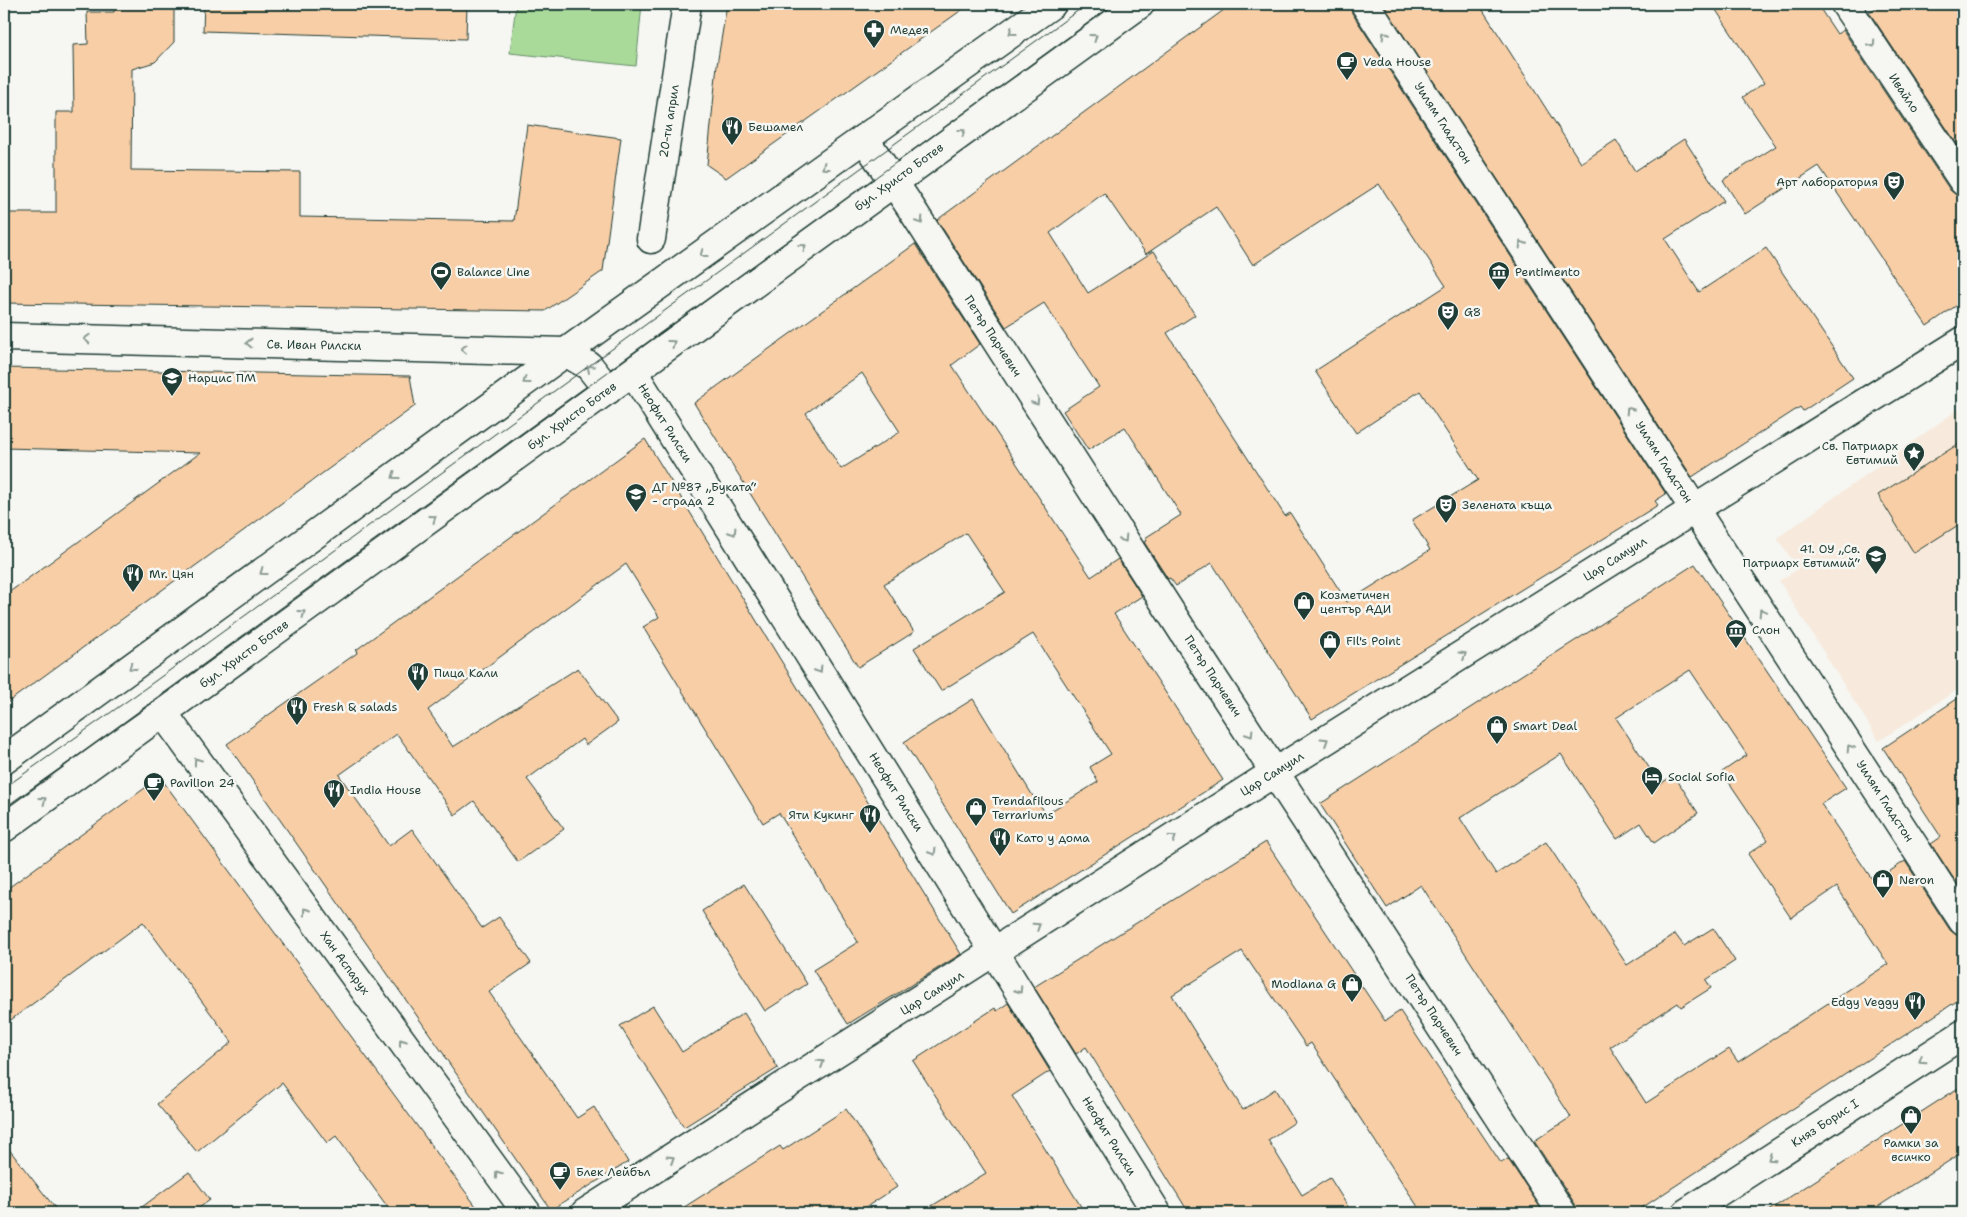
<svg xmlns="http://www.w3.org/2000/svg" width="1967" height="1217" font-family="'Shantell Sans',sans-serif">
<rect width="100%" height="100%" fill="#f6f6f2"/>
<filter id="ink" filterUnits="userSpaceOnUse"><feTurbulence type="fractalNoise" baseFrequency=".02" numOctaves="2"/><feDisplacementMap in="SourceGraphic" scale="10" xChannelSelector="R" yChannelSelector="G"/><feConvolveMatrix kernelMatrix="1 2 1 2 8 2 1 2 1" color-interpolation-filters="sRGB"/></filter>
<g filter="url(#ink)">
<path fill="#f7eadc" d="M1963 406V686L1879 741 1779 581 1798 569 1777 538Z"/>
<path fill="#aada9a" stroke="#648c67" d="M516 4H642L636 66 510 53Z"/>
<path fill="#f8cea7" stroke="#1f3d34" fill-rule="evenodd" d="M114 4H174V42L155 62 132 69 131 170 300 172V217L514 221 527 125 621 138 603 271 545 311 4 303V213H56V112H74L73 45 88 44 87 12H114Z
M204 4H467L466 39 203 31Z
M727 4H970L726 178 707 165 717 65Z
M1232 4H1350L1352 13 1666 494 1655 501 1658 505 1312 719 1212 563 1176 586 1170 578 1168 579 1144 542 1147 541 1145 538 1181 515 1125 427 1088 450 1063 411 1099 387 1044 303 1006 327 937 220ZM1379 184 1446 286 1315 371 1356 433 1420 391 1478 480 1412 520 1430 550 1347 602 1290 513 1285 516 1167 333 1195 315 1154 251 1088 293 1050 233 1104 193 1146 254 1216 207 1253 265Z
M1383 4H1479L1581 163 1616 140 1635 171 1684 139 1724 201 1665 239 1699 292 1766 248 1853 378 1803 411 1800 407 1692 477Z
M1712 4H1817L1837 34 1843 30 1950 190 1956 195 1963 197V301L1927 326 1819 166 1745 214 1723 180 1776 146 1743 97 1764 83Z
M1883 4H1963V153L1869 12Z
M915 244 980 344 952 365 1091 577 1118 559 1142 596 1114 614 1223 780 1011 914 904 742 973 699 1036 801 1037 800 1046 814 1098 782 1090 767 1111 754 1033 634 941 691 914 648 1005 592 966 533 884 584 914 632 858 667 694 403ZM862 373 900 432 841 469 806 413Z
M4 368 410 376 415 406 4 705V596L200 453 4 448Z
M645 439 961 954 848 1024 813 970 858 942 779 813 763 823 722 756 643 627 659 617 626 564 428 710 453 747 578 668 618 722 586 745 582 739 527 779 564 829 518 862 474 801 455 815 397 734 339 775 389 846 412 829 482 928 499 917 531 963 489 992 577 1118 594 1107 628 1162 551 1210 444 1056H445L227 744 357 653 356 650Z
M1963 441V522L1914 553 1878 495Z
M1695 564 1846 788 1821 804 1874 882 1905 861 1950 930 1956 935 1963 937V997L1634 1213H1577L1575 1204 1534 1141 1571 1117 1421 885 1387 908 1320 804ZM1690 670 1747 755 1722 772 1768 840 1748 854 1791 918 1837 887 1888 964 1738 1062 1729 1049 1646 1103 1610 1047 1678 1003 1681 1007 1711 988 1706 980 1735 961 1713 928 1684 946 1675 934 1627 965 1546 842 1496 874 1460 818 1561 754 1617 839 1641 823 1654 843 1698 813 1674 775 1660 784 1616 718Z
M1963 695V893L1931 844 1941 837 1883 748Z
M160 777 359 1047 481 1213H392L336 1136 327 1143 282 1083 197 1152 157 1104 232 1042 143 922 4 1025V891Z
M1266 842 1385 1021 1400 1011 1501 1163 1508 1159 1544 1213H1422L1311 1043 1306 1046 1242 951 1172 995 1243 1110 1275 1089 1295 1122 1268 1140 1302 1195 1330 1178 1352 1213H1189L1086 1047 1076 1054 1034 987Z
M744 884 807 984 765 1011 702 911Z
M1008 1003 1050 1071 1012 1096 1085 1213H920L986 1173 913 1061 995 1008 997 1011Z
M653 1006 682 1052 744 1013 778 1068 684 1127 620 1026Z
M1963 1085V1152L1868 1213H1765Z
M846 1109 897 1187 857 1213H675L780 1146 783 1150Z
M4 1143 59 1213H4Z
M189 1172 210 1200 192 1213H134Z"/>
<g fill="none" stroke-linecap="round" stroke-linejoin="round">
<g stroke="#1f3d34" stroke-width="31">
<path id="minor" d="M1365 4 1963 921
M1845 4 1963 181
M864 138 911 208 1193 647 1562 1213
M651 239 687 4
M4 337 565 352 589 366 608 390
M633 372 1157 1213
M163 713 527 1213
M585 1213 1275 772 1963 341
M1686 1213 1963 1034"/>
</g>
<g stroke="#1f3d34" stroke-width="31">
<path id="major" d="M4 760 599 328 1052 4
M4 828C383 554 760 276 1140 4"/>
</g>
<use href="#minor" stroke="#f6f6f2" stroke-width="28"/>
<use href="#major" stroke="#f6f6f2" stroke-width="28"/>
<path stroke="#1f3d34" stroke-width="1" d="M4 788 144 689 1087 4
M4 808 154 702 1114 4"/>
</g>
<defs><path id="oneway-chevron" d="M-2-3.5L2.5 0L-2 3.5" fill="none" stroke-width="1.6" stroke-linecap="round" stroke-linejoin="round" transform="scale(1.25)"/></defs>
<g stroke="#8a9a93">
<use href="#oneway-chevron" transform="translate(1012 32) rotate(144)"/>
<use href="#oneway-chevron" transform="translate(1385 35) rotate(-123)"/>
<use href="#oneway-chevron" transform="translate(1094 37) rotate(-36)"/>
<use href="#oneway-chevron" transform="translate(1872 44) rotate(56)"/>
<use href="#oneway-chevron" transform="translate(962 132) rotate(-36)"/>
<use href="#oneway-chevron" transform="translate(825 167) rotate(144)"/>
<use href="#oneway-chevron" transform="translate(920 221) rotate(57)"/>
<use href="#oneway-chevron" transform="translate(1522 244) rotate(-123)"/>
<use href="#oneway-chevron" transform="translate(803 247) rotate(-36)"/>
<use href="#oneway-chevron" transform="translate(703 254) rotate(144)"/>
<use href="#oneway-chevron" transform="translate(87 339) rotate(-178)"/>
<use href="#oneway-chevron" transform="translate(249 343) rotate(-179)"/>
<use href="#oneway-chevron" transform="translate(672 343) rotate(-36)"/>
<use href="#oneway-chevron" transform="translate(464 349) rotate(-179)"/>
<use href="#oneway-chevron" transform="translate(590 368) rotate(-138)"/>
<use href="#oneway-chevron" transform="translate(526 381) rotate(144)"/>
<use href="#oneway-chevron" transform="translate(1036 402) rotate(57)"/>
<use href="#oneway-chevron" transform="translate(1629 410) rotate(-123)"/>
<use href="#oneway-chevron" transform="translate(395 476) rotate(144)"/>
<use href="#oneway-chevron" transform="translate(433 518) rotate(-36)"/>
<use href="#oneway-chevron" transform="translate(733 532) rotate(58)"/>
<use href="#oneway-chevron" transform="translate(1124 539) rotate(57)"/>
<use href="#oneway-chevron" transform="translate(263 572) rotate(144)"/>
<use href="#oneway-chevron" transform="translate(1762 612) rotate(-123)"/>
<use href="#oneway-chevron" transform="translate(302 613) rotate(-36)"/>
<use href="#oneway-chevron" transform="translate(1463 655) rotate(-32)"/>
<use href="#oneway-chevron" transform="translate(132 667) rotate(144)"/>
<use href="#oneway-chevron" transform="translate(819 670) rotate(58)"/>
<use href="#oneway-chevron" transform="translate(1250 734) rotate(57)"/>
<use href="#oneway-chevron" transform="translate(1325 741) rotate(-32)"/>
<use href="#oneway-chevron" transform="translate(1850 748) rotate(-123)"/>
<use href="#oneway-chevron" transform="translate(197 761) rotate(-126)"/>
<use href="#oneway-chevron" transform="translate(43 800) rotate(-36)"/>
<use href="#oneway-chevron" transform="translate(1173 838) rotate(-33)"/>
<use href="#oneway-chevron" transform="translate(933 852) rotate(58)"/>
<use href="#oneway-chevron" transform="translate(306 911) rotate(-126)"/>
<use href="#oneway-chevron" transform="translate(1037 926) rotate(-33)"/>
<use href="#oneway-chevron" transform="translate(1019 990) rotate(58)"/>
<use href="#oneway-chevron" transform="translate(402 1042) rotate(-126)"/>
<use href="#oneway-chevron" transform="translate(1922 1060) rotate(147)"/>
<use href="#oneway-chevron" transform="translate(821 1063) rotate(-32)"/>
<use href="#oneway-chevron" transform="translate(1771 1158) rotate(147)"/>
<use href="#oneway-chevron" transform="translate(671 1159) rotate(-32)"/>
<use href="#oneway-chevron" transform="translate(498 1174) rotate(-126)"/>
</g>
</g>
<defs>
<g id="pharmacy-pin" transform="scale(1.125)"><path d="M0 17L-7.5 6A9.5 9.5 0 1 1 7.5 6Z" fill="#1f3d34" stroke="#f6f6f2"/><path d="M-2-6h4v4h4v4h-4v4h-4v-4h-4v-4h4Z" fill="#fff"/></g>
<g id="cafe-pin" transform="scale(1.125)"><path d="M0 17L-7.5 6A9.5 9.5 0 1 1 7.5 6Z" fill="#1f3d34" stroke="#f6f6f2"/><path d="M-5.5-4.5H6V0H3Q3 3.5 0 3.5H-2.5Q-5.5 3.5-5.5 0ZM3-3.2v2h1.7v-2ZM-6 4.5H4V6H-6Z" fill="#fff"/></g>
<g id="restaurant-pin" transform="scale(1.125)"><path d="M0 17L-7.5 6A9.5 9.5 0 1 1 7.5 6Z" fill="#1f3d34" stroke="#f6f6f2"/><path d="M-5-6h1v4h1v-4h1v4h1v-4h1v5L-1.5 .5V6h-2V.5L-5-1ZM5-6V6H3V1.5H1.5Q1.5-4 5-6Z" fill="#fff"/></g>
<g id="theatre-pin" transform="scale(1.125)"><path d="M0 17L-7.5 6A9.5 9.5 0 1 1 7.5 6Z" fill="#1f3d34" stroke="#f6f6f2"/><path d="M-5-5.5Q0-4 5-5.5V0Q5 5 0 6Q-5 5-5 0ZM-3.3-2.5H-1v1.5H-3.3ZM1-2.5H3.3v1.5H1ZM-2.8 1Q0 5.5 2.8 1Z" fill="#fff"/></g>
<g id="stadium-pin" transform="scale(1.125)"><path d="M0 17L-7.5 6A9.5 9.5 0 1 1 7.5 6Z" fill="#1f3d34" stroke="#f6f6f2"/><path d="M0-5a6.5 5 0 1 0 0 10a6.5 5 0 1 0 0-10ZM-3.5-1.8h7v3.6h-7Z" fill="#fff"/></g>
<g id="museum-pin" transform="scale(1.125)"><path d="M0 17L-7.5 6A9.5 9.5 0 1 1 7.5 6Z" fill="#1f3d34" stroke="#f6f6f2"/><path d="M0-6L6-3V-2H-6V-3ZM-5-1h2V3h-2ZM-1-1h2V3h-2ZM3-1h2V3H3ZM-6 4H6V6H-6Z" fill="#fff"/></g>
<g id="school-pin" transform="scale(1.125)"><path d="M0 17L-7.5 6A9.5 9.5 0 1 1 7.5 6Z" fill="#1f3d34" stroke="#f6f6f2"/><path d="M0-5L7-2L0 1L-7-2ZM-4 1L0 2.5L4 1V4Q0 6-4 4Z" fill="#fff"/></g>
<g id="sight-pin" transform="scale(1.125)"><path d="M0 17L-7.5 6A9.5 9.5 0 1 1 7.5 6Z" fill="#1f3d34" stroke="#f6f6f2"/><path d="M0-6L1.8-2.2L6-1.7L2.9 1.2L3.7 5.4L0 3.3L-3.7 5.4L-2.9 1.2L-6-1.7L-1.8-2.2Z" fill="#fff"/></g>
<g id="shop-pin" transform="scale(1.125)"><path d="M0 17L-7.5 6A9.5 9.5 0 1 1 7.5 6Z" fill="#1f3d34" stroke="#f6f6f2"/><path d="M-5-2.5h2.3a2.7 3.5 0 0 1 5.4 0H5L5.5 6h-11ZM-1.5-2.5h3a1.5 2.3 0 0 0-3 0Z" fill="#fff"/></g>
<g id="hotel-pin" transform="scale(1.125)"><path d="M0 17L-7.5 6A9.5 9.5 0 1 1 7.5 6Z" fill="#1f3d34" stroke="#f6f6f2"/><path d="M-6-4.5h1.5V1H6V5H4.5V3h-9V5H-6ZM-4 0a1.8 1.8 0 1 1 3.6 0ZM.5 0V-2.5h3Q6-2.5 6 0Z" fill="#fff"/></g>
</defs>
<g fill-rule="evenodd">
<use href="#pharmacy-pin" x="874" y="30"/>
<use href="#cafe-pin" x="1347" y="62"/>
<use href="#restaurant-pin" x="732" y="127"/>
<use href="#theatre-pin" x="1894" y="182"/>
<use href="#stadium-pin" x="441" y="272"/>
<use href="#museum-pin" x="1499" y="272"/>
<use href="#theatre-pin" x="1448" y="312"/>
<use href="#school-pin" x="172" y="378"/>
<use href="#sight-pin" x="1914" y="453"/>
<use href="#school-pin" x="636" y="494"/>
<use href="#theatre-pin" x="1446" y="505"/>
<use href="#school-pin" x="1876" y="556"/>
<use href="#restaurant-pin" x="133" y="574"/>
<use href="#shop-pin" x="1304" y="602"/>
<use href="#museum-pin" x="1736" y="630"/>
<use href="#shop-pin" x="1330" y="641"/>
<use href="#restaurant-pin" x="418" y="673"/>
<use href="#restaurant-pin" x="297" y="707"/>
<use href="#shop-pin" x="1497" y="726"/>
<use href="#hotel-pin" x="1652" y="777"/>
<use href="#cafe-pin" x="154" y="783"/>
<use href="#restaurant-pin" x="334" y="790"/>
<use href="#shop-pin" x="976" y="808"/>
<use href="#restaurant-pin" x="870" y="815"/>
<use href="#restaurant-pin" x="1000" y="838"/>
<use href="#shop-pin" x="1883" y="880"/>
<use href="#shop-pin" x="1352" y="984"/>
<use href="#restaurant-pin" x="1915" y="1002"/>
<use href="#shop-pin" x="1911" y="1116"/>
<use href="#cafe-pin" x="560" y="1172"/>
</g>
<g text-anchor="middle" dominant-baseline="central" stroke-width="5" stroke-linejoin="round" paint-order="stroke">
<g font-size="12" fill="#1f3d34" stroke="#f6f6f2" text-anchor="start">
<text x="890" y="30">Медея</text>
<text x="1363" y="62">Veda House</text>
<text x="748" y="127">Бешамел</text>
<text x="1878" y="182" text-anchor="end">Арт лаборатория</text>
<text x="457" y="272">Balance Line</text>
<text x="1515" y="272">Pentimento</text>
<text x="1464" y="312">G8</text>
<text x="188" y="378">Нарцис ПМ</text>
<text x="1898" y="446" text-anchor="end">Св. Патриарх<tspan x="1898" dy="14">Евтимий</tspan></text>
<text x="652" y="487">ДГ №87 „Буката“<tspan x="652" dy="14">- сграда 2</tspan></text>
<text x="1462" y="505">Зелената къща</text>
<text x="1860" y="549" text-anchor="end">41. ОУ „Св.<tspan x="1860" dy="14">Патриарх Евтимий“</tspan></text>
<text x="149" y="574">Mr. Цян</text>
<text x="1320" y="595">Козметичен<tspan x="1320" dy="14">център АДИ</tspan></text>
<text x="1752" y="630">Слон</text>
<text x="1346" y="641">Fil's Point</text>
<text x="434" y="673">Пица Кали</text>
<text x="313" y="707">Fresh &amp; salads</text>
<text x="1513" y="726">Smart Deal</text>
<text x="1668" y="777">Social Sofia</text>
<text x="170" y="783">Pavilion 24</text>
<text x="350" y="790">India House</text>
<text x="992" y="801">Trendafilous<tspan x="992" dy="14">Terrariums</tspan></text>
<text x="854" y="815" text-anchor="end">Яти Кукинг</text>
<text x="1016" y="838">Като у дома</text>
<text x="1899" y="880">Neron</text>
<text x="1336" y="984" text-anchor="end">Modiana G</text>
<text x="1899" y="1002" text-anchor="end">Edgy Veggy</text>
<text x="1911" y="1143" text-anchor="middle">Рамки за<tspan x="1911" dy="14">всичко</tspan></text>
<text x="576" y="1172">Блек Лейбъл</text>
</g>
<g font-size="12" fill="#1f3d34" stroke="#f6f6f2">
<text transform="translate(1904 93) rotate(56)">Ивайло</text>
<text transform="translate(669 121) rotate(-81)">20-ти април</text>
<text transform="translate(1443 123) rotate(57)">Уилям Гладстон</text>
<text transform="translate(899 177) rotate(-36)">бул. Христо Ботев</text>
<text transform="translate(993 336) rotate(57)">Петър Парчевич</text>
<text transform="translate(314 345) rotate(1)">Св. Иван Рилски</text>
<text transform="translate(572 416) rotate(-36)">бул. Христо Ботев</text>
<text transform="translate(665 423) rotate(58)">Неофит Рилски</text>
<text transform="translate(1664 462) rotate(57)">Уилям Гладстон</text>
<text transform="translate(1615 559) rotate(-32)">Цар Самуил</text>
<text transform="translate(244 654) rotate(-36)">бул. Христо Ботев</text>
<text transform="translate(1213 676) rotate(57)">Петър Парчевич</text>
<text transform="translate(1272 774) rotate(-32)">Цар Самуил</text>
<text transform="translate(896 792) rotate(58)">Неофит Рилски</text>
<text transform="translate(1885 801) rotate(57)">Уилям Гладстон</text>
<text transform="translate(345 963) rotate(54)">Хан Аспарух</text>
<text transform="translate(932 993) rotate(-32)">Цар Самуил</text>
<text transform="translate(1434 1015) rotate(57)">Петър Парчевич</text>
<text transform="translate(1825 1123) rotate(-33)">Княз Борис I</text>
<text transform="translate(1109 1136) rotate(58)">Неофит Рилски</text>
</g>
</g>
<rect width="1967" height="1217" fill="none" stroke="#f6f6f2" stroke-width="20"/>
<rect x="10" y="10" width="1947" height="1197" fill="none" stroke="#1f3d34" stroke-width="2" filter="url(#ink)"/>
</svg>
